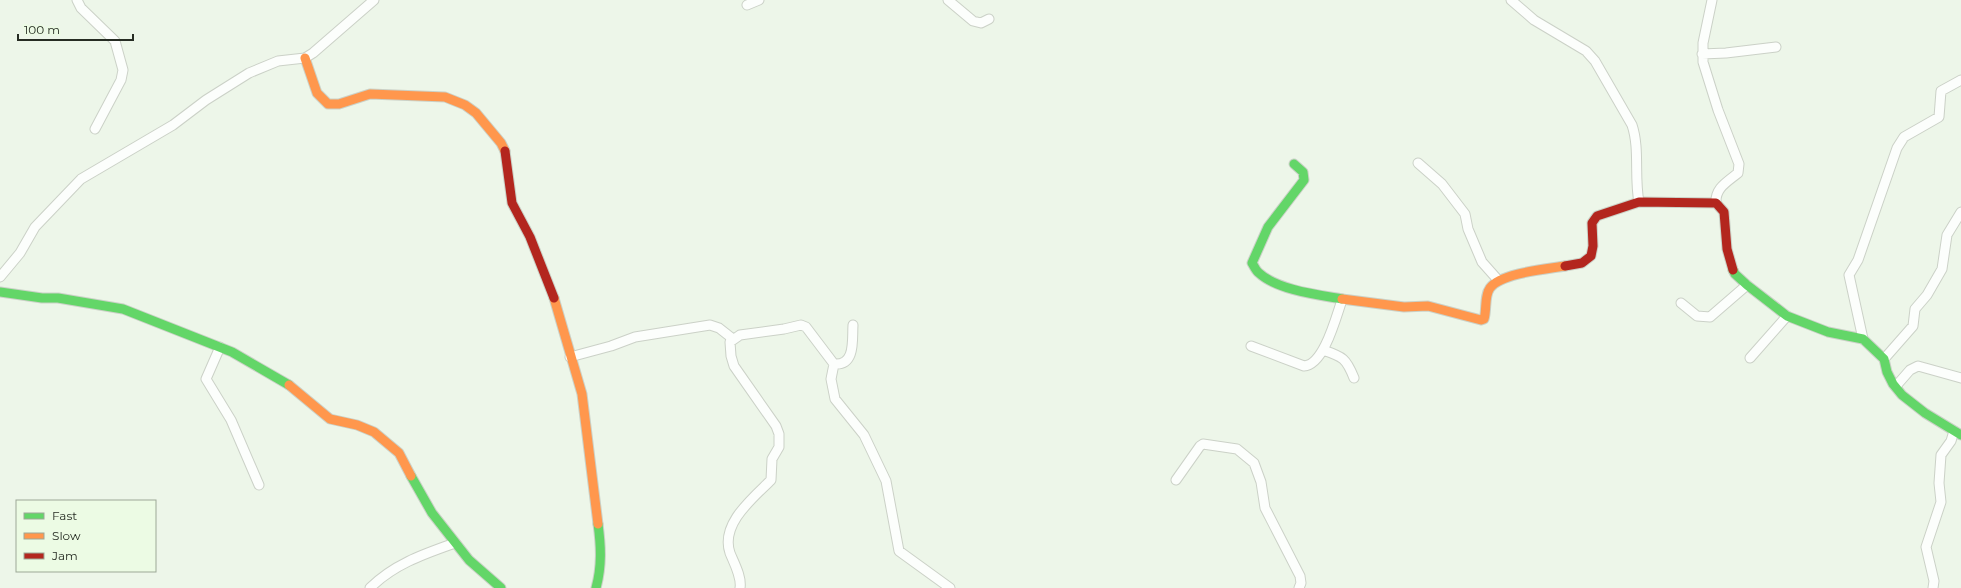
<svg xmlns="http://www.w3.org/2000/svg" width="1961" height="588" font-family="Montserrat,sans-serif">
<rect width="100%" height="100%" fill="#edf6e9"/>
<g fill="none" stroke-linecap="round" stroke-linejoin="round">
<g stroke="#cbd1c7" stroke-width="11">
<path id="street" d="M77 0 81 8 115 41 123 70 121 80 95 129
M948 0 973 21 981 23 989 19
M1511 0 1534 20 1586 51 1595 61 1632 125C1640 149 1634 177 1639 202
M1712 0 1703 43V62L1718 110 1739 164 1738 173C1727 182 1715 188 1716 203
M747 5 759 0
M1702 54 1726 53 1776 47
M1418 163 1442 184 1465 214 1468 229 1482 262 1498 280
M0 277 20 253 35 227 81 179 173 125 206 100 249 73 278 61 305 58 313 53 374 0
M1681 303 1697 316 1710 317 1747 285
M1863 339 1849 275 1858 260 1897 148 1904 137 1939 117 1941 91 1961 80
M1251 346 1304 366C1324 365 1336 317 1342 300
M220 347 206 379 231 420 259 485
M1323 350C1343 357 1346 358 1354 378
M570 357 611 346 635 337 710 325 719 328 733 339
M1750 358 1787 316
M1884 359 1913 326 1915 309 1927 295 1942 269 1947 235 1961 212
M834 364 831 379 835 399 864 435 886 481 899 551 950 588
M1896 386 1910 370 1918 366 1961 378
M1176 480 1200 446 1203 444 1237 449 1254 463 1261 482 1265 508 1300 576 1301 583 1299 588
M370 588C394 564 424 554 455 543
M740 588C742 577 734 563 730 553 720 524 753 498 771 480L772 459 779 447V434L776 426 734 366 731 356 730 342 740 335 784 329 801 325 806 327 834 364C856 366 852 339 853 325
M1933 588 1934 581 1926 547 1941 502 1939 483 1941 455 1951 441 1954 431"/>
</g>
<g stroke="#cbd1c7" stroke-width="11">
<path id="fast" d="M1294 164 1303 172 1304 180 1268 227 1252 263C1254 266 1256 271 1259 273 1277 290 1319 295 1342 299
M1733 270 1735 274 1747 285 1787 316 1828 332 1863 339 1884 359 1887 372 1893 384 1902 395 1925 413 1961 435
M0 292 42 298H58L123 309 232 352 289 385
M411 476 432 513 469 560 501 588
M596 588C602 566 601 546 598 524"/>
</g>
<g stroke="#cbd1c7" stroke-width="11">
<path id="slow" d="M305 58 317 93 328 104H339L370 94 445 97 465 105 476 113 501 143 505 151
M554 298 582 394 598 524
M1342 299 1404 307 1428 306 1481 320 1484 319C1487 310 1484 296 1490 288 1501 273 1547 269 1565 266
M289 385 330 419 357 425 374 432 399 453 411 476"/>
</g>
<g stroke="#cbd1c7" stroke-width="11">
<path id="jam" d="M505 151 512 203 530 237 554 298
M1565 266 1582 263 1591 256 1593 246 1592 223 1597 216 1639 202 1716 203 1724 212 1727 249 1733 270"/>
</g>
<use href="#street" stroke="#fcfefc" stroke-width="9"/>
<use href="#fast" stroke="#63d668" stroke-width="9"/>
<use href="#slow" stroke="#ff974d" stroke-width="9"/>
<use href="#jam" stroke="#b3261e" stroke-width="9"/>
</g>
<rect x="16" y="500" width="140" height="72" fill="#ecfbe4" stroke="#9da897"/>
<rect x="24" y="513" width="20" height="6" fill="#63d668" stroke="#9da897"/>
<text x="52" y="520" font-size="12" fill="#262c23">Fast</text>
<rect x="24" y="533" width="20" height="6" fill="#ff974d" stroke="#9da897"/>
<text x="52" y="540" font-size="12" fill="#262c23">Slow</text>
<rect x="24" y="553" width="20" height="6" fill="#b3261e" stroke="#9da897"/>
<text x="52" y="560" font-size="12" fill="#262c23">Jam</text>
<path d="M18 34v6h115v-6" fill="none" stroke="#262c23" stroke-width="2"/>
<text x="24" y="34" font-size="12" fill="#262c23" stroke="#ecfbe4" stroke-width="3" paint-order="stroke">100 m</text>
</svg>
